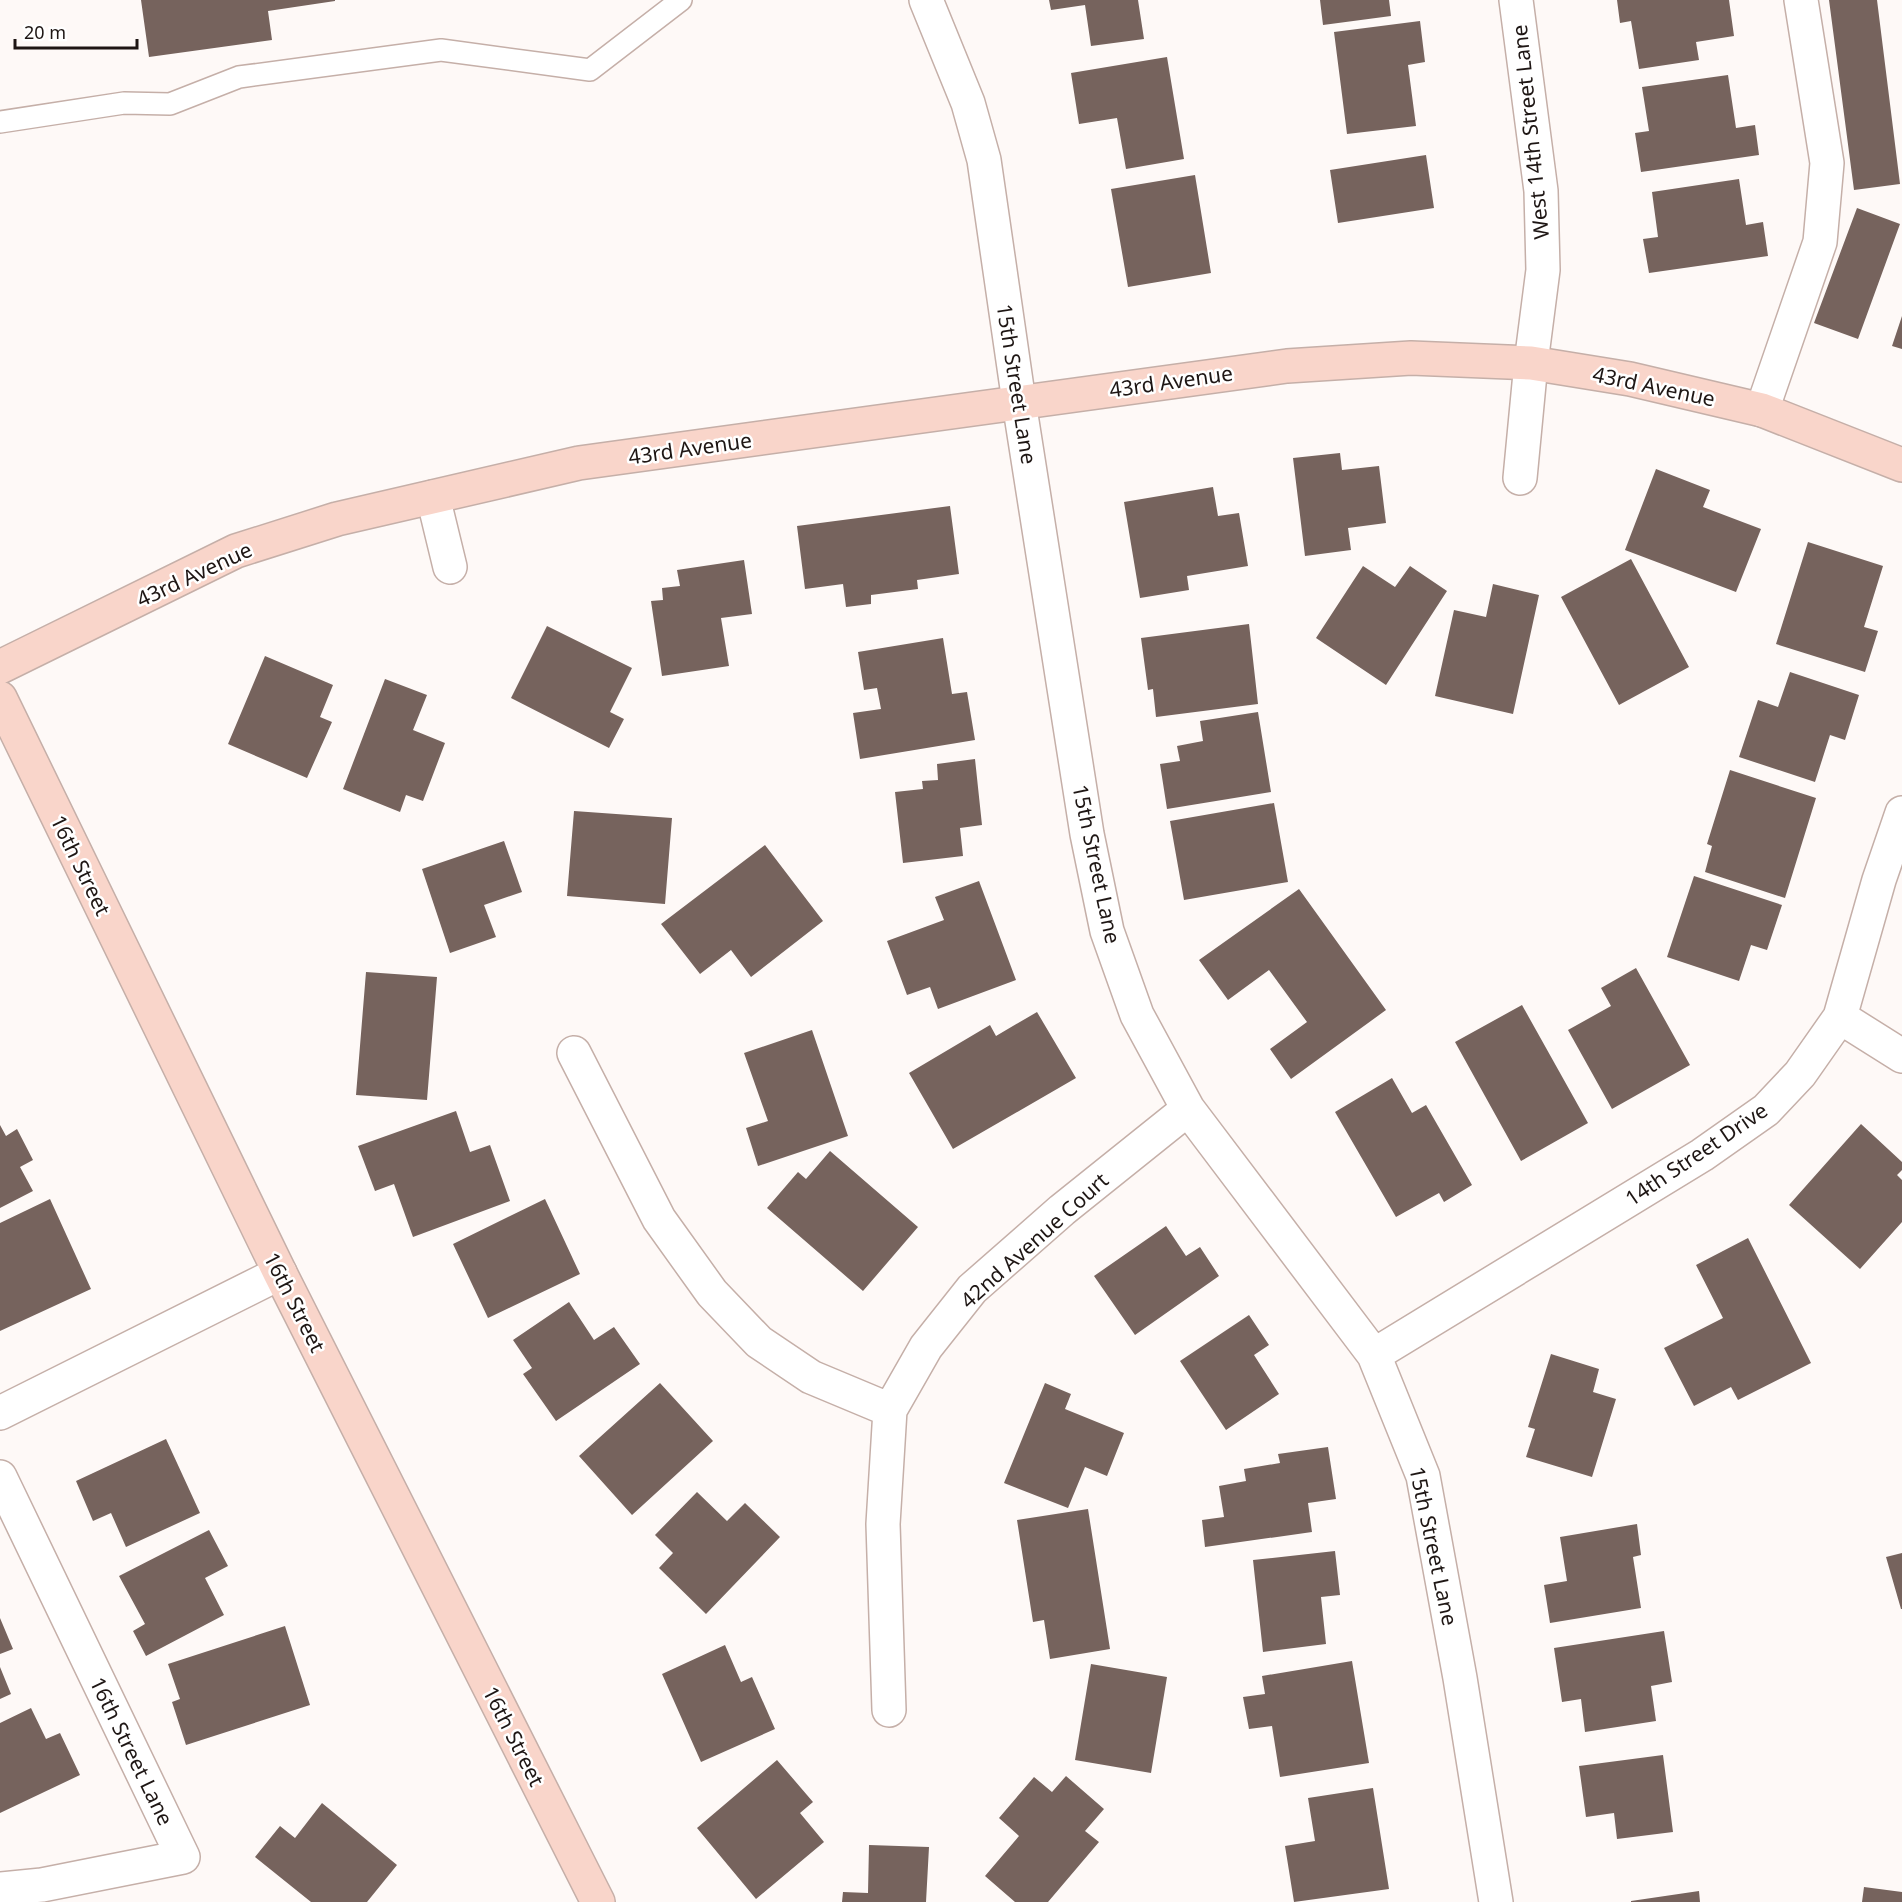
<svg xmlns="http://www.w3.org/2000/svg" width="1902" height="1902" font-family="'Noto Sans',sans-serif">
<rect width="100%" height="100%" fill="#fef9f7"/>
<path fill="#76635d" d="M141 0H335V1L268 11 272 40 149 57Z
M1049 0H1138L1144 39 1091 46 1085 5 1051 10Z
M1320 0H1389L1391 16 1323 25Z
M1617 0H1729L1734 36 1696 42 1699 60 1639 69 1631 21 1620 23Z
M1829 0H1877L1900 184 1854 190Z
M1420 21 1425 62 1408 65 1416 126 1347 134 1334 32Z
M1167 57 1184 159 1126 169 1117 118 1079 124 1071 73Z
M1728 75 1736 128 1755 125 1759 155 1641 172 1635 133 1649 131 1642 87Z
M1426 155 1434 208 1338 223 1330 170Z
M1195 175 1211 273 1128 287 1111 189Z
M1739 179 1746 225 1763 222 1768 256 1649 273 1643 239 1658 237 1652 192Z
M1857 208 1900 224 1858 339 1814 323Z
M1902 316V349L1892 346Z
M1340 453 1342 470 1379 466 1386 523 1348 528 1351 550 1305 556 1293 458Z
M1656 469 1710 490 1703 507 1761 529 1736 592 1625 550Z
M1213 487 1218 516 1239 513 1248 566 1187 576 1189 590 1140 598 1124 502Z
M950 506 959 574 917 580 918 589 871 595V604L846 607 843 584 805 589 797 526Z
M1808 542 1883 566 1864 627 1878 631 1865 672 1776 644Z
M1631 559 1689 667 1619 705 1561 597Z
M744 560 752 614 721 618 729 666 662 676 651 601 663 600 662 588 680 586 677 570Z
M1363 566 1395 587 1410 566 1447 591 1386 685 1316 638Z
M1493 584 1539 595 1513 714 1435 696 1454 610 1486 617Z
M1249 624 1258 704 1156 717 1153 689 1148 690 1141 638Z
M547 626 632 668 610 712 624 719 609 748 511 698Z
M943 638 952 694 967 692 975 740 860 759 853 713 881 709 877 688 864 690 858 652Z
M265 656 333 685 320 717 332 722 307 778 228 744Z
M1790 672 1859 695 1845 740 1830 735 1815 782 1739 757 1758 700 1778 707Z
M385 679 427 695 413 730 445 743 423 801 406 795 400 812 343 789Z
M1258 712 1271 792 1167 809 1160 764 1180 761 1177 746 1203 741 1200 721Z
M975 759 982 825 960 828 963 856 903 863 895 792 923 789 922 781 938 780 937 764Z
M1730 770 1816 798 1785 898 1705 872 1712 846 1707 844Z
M1274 803 1288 882 1184 900 1170 821Z
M574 811 672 818 665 904 567 896Z
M504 841 522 892 484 905 496 937 450 953 422 869Z
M765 845 823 921 751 977 731 950 700 974 661 924Z
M1694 876 1782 905 1767 950 1751 945 1739 981 1667 957Z
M979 881 1016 980 938 1009 930 987 907 995 887 941 944 920 935 897Z
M1299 889 1386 1010 1291 1079 1270 1049 1307 1022 1269 970 1228 1000 1199 960Z
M1636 968 1690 1065 1612 1109 1568 1030 1611 1006 1601 988Z
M366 972 437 977 427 1100 356 1095Z
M1522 1005 1588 1123 1521 1161 1455 1042Z
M1037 1012 1076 1078 953 1149 909 1073 990 1025 996 1036Z
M812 1030 848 1136 758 1166 746 1128 768 1121 744 1053Z
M1392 1078 1412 1113 1426 1105 1472 1185 1444 1202 1439 1193 1396 1217 1335 1112Z
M456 1111 470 1152 490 1145 510 1201 413 1237 394 1184 375 1191 358 1146Z
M1861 1124 1902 1162V1170L1897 1175 1902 1180V1222L1860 1269 1789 1205Z
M0 1125 6 1136 17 1129 33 1160 20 1167 33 1191 0 1208Z
M830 1151 918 1227 863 1291 767 1208 798 1172 806 1179Z
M50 1199 91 1289 0 1331V1223Z
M545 1199 580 1274 488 1318 453 1244Z
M1166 1226 1186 1256 1200 1247 1219 1276 1135 1335 1094 1276Z
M1748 1238 1811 1363 1738 1400 1731 1387 1694 1406 1664 1348 1723 1318 1696 1265Z
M569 1302 594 1340 614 1327 640 1364 556 1421 523 1374 532 1368 513 1340Z
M1249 1315 1269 1345 1254 1355 1279 1394 1226 1430 1180 1361Z
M1551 1354 1599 1369 1593 1392 1616 1399 1592 1477 1526 1457 1535 1429 1528 1427Z
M660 1383 713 1441 632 1515 579 1456Z
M1045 1383 1071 1394 1065 1409 1124 1433 1107 1476 1085 1467 1068 1508 1004 1483Z
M166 1439 200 1513 126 1547 111 1513 93 1521 76 1481Z
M1328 1447 1336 1499 1308 1503 1312 1532 1205 1547 1202 1520 1224 1517 1219 1486 1246 1481 1244 1469 1280 1463 1278 1454Z
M697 1492 727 1521 745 1503 780 1537 706 1614 659 1568 673 1553 655 1535Z
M1088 1509 1110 1649 1050 1659 1044 1620 1033 1622 1017 1520Z
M1637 1524 1641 1555 1633 1557 1641 1608 1550 1623 1544 1585 1567 1581 1560 1537Z
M209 1530 228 1566 205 1578 224 1615 146 1656 133 1631 145 1624 119 1576Z
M1335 1551 1340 1595 1321 1597 1326 1644 1263 1652 1253 1560Z
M1902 1553V1609H1901L1886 1557Z
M0 1618 13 1649 0 1654Z
M285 1626 310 1705 186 1745 172 1702 180 1699 168 1664Z
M1664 1631 1672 1682 1651 1686 1656 1721 1585 1732 1581 1699 1562 1702 1554 1648Z
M725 1645 741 1682 752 1677 775 1729 701 1762 662 1674Z
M1352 1661 1369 1763 1280 1777 1272 1726 1249 1729 1243 1697 1265 1694 1262 1676Z
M1091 1664 1167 1677 1151 1773 1075 1760Z
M0 1667 11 1694 0 1699Z
M31 1708 46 1739 60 1733 80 1775 0 1813V1723Z
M1663 1755 1673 1832 1617 1839 1614 1813 1586 1817 1579 1766Z
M777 1760 813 1802 800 1813 824 1842 756 1899 697 1828Z
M1066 1776 1104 1809 1085 1831 1099 1842 1048 1902H1015L985 1876 1019 1836 999 1818 1034 1777 1052 1792Z
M1373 1788 1389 1889 1294 1902 1285 1846 1315 1841 1308 1798Z
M322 1803 397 1865 367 1902H311L255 1857 280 1826 295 1838Z
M869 1845 929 1847 926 1902H842L843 1892 868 1893Z
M1864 1887 1902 1892V1902H1862Z
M1699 1891 1700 1902H1631V1901Z"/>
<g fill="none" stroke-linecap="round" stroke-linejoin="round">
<g stroke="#c5afa8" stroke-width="24">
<path id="lane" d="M0 122 124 103 170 104 239 77 441 50 590 70 681 0"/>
</g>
<g stroke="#c5afa8" stroke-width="36">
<path id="street" d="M926 0 968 103 984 160 1019 402 1087 834 1107 931 1137 1015 1188 1109 1374 1355 1423 1476 1460 1678 1496 1902
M1516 0 1541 191 1543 270 1531 363 1520 478
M1762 410 1820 242 1827 163 1801 0
M433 497 450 567
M1840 1017 1902 1056
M574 1053 659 1219 712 1293 759 1342 811 1377 890 1410
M1374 1355 1702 1155 1766 1110 1800 1074 1840 1017 1879 880 1902 813
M0 1413 280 1273
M0 1477 183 1857 42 1885 0 1889
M889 1710 883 1524 890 1410 926 1347 972 1289 1062 1210 1188 1109"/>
</g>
<g stroke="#c5afa8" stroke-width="36">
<path id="secondary" d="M0 667 236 551 337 519 579 463 1287 366 1411 358 1531 363 1630 379 1762 410 1902 465
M0 698 280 1273 598 1902"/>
</g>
<use href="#lane" stroke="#fff" stroke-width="21"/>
<use href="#street" stroke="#fff" stroke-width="33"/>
<use href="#secondary" stroke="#f9d5ca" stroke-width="33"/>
</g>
<g text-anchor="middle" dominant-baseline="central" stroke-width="5" stroke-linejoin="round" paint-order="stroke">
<g font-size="21" fill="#1e1614" stroke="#fff">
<text transform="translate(1530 132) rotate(-96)">West 14th Street Lane</text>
<text transform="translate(1171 381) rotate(-8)">43rd Avenue</text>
<text transform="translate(1017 384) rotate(81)">15th Street Lane</text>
<text transform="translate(1654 386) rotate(12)">43rd Avenue</text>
<text transform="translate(690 448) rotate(-8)">43rd Avenue</text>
<text transform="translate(194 574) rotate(-25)">43rd Avenue</text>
<text transform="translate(1097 864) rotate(78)">15th Street Lane</text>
<text transform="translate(81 865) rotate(64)">16th Street</text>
<text transform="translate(1696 1154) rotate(-34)">14th Street Drive</text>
<text transform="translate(1034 1240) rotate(-42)">42nd Avenue Court</text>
<text transform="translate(295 1302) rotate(63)">16th Street</text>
<text transform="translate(1434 1546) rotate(78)">15th Street Lane</text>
<text transform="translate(514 1736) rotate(63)">16th Street</text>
<text transform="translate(132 1751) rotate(64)">16th Street Lane</text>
</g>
</g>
<path d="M15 39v9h122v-9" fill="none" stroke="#1e1614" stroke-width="3"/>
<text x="24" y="39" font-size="18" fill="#1e1614" stroke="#ffffff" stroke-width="4.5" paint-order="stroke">20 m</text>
</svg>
